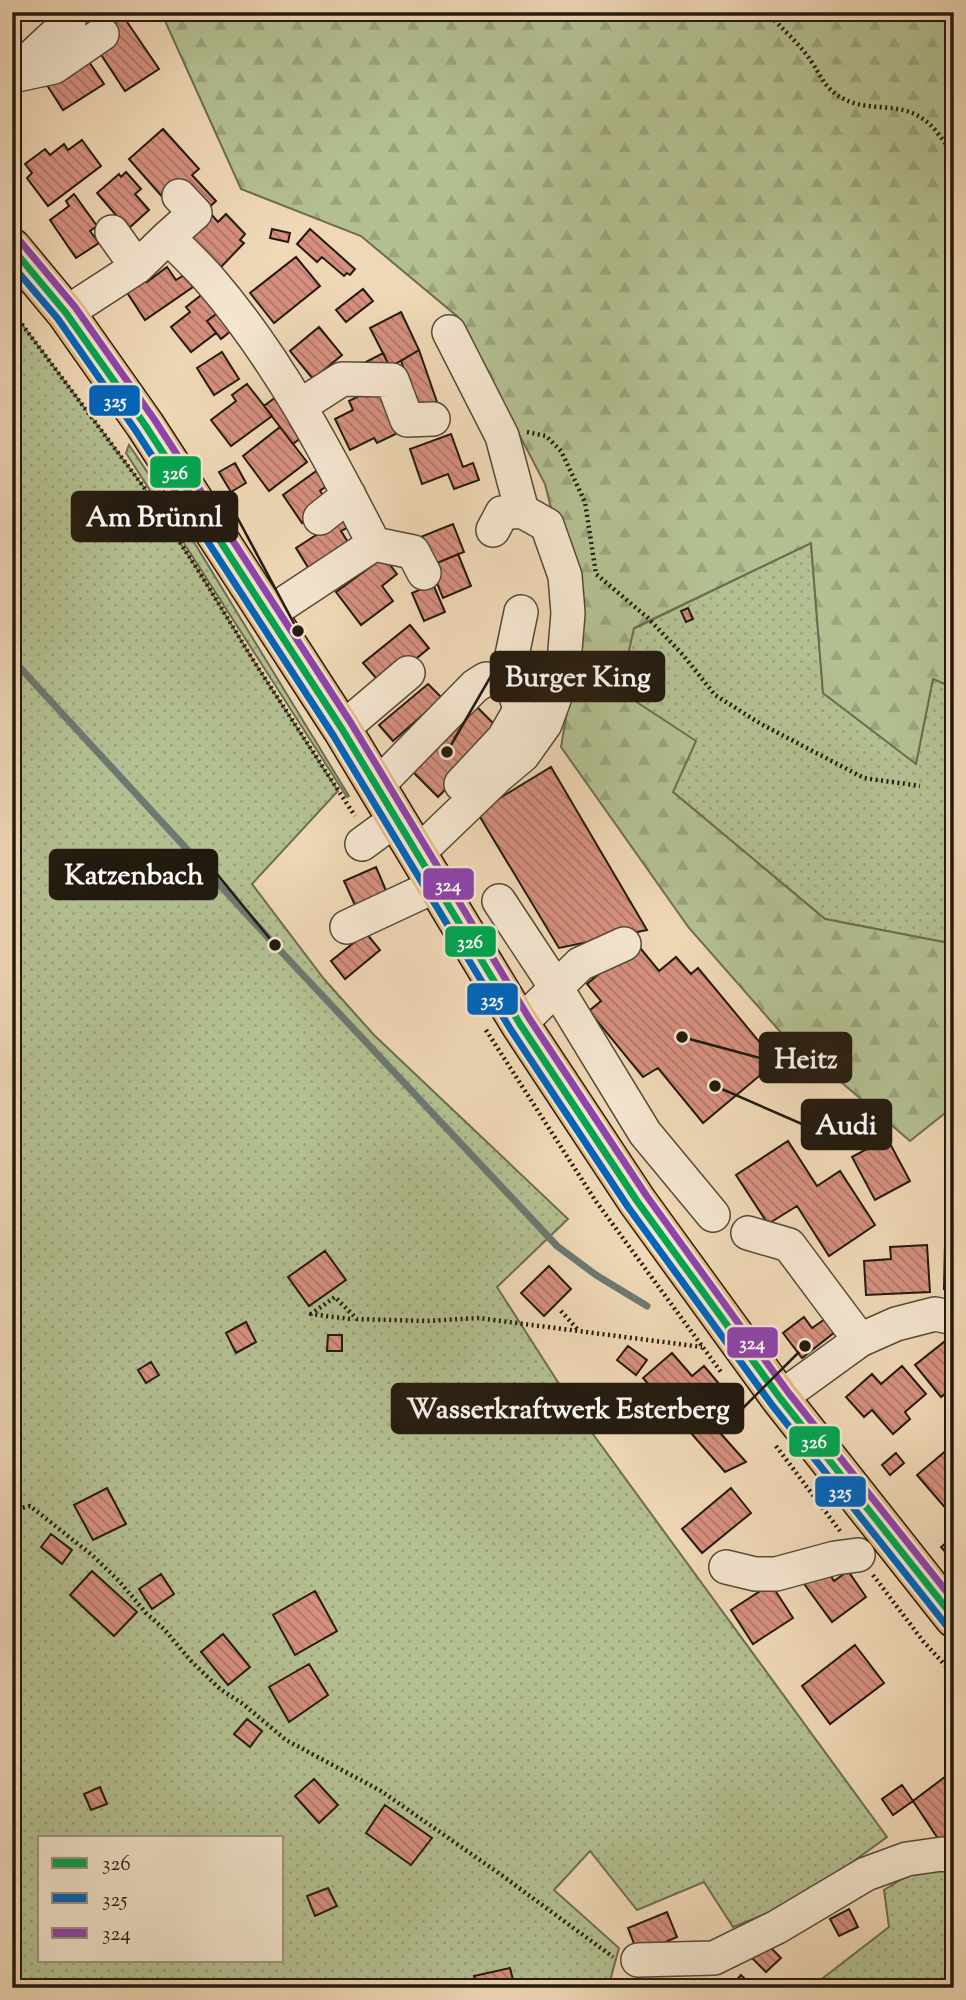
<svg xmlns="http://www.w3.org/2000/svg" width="966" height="2000" font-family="'Sorts Mill Goudy',serif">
<defs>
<pattern id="grass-dots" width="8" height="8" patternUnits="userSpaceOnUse" patternTransform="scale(1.75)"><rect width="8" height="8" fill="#b4c092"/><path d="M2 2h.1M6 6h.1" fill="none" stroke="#9aa47d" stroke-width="1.8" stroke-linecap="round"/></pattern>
<pattern id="forest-firs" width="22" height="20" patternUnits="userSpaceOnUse" patternTransform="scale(1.75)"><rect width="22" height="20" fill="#b4c092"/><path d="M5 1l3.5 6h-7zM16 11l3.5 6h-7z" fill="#9aa47d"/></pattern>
<pattern id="building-back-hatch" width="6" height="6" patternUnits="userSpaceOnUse" patternTransform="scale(1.75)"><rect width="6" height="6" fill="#d79080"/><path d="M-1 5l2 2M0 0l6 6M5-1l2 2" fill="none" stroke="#ae7567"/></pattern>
</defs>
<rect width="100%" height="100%" fill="#f0d8b6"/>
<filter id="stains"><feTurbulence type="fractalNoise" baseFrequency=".00286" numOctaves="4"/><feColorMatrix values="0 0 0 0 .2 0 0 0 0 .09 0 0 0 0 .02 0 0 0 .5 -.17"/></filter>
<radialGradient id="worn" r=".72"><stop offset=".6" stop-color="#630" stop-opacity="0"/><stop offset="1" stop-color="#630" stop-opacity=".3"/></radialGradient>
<path fill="url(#grass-dots)" stroke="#6c6d50" stroke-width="2" fill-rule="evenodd" d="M12 311 146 490 203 578 255 663 338 791 252 884 324 979 374 1035 568 1219 497 1287 579 1415 887 1837 800 1900 733 1927 704 1882 637 1910 590 1851 554 1890 619 1948 608 1988H12ZM40 1837H282V1960H40Z
M129 445 186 529 349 796 347 797 126 453Z
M811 543 823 693 916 763 933 678 954 688V944L825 919 673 792 619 692 633 629Z
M942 1854 954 1866V1988H810L889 1927 884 1890Z"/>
<path fill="url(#forest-firs)" stroke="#6c6d50" stroke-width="2" d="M161 12H954V688L933 679 916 764 823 693 811 543 634 628 620 691 696 741 673 792 825 919 954 944V1106L910 1141 841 1082 791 1044 689 928 561 747 581 628 545 484 458 317 361 236 241 189Z"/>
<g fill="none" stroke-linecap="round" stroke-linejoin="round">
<path stroke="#6b7972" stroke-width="7" d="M12 659 275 945 557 1246 596 1275 647 1306"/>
</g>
<path fill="url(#building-back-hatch)" stroke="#231a0f" stroke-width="2" d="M123 16 159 69 125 91 96 47 111 25Z
M85 56 104 84 63 110 45 82Z
M163 129 199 169 192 175 216 201 204 212 164 199 129 159Z
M82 140 101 166 48 206 27 178 32 173 25 164 45 149 50 155 64 144 68 150Z
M126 172 141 189 135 194 149 210 128 229 97 193 119 174 121 177Z
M74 194 97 226 90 231 99 243 76 258 50 220 69 206 66 201Z
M226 214 245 234 240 240 244 243 221 267 191 237 212 215 218 222Z
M272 229 290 233 288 242 270 238Z
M310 229 355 269 350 275 347 273 344 276 322 257 317 262 297 244Z
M296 257 320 286 274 323 250 293Z
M167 267 176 280 184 275 193 287 145 320 124 288 142 275 147 282Z
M363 289 373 301 346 322 336 310Z
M204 293 219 312 207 321 216 333 191 352 171 327 190 312 186 307Z
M219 312 232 330 221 339 207 321Z
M401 312 419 350 390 367 370 328Z
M319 327 342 355 313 379 290 351Z
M419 350 437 402 420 411 401 361Z
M222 352 239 379 214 395 197 368Z
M383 353 390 367 364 363Z
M247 384 272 416 231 446 211 420 236 401 232 395Z
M379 386 402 431 377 443 374 438 350 450 335 419 353 410 349 401Z
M280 394 308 432 293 444 264 406Z
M280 427 307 462 269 491 243 456Z
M451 434 463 467 473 463 479 480 454 489 448 474 422 484 410 449Z
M235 463 246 483 231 492 219 472Z
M319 469 329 484 320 491 329 503 302 523 283 495Z
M343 511 352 525 341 531 351 547 311 572 296 548 330 526Z
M453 524 464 552 430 566 418 538Z
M458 554 471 586 443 598 430 566Z
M384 557 397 574 382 586 393 601 361 625 336 592Z
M433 584 445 612 424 621 412 593Z
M688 608 693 619 686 622 681 611Z
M410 625 429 648 383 686 363 663Z
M428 684 442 698 393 741 379 725Z
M472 702 497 727 491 742 438 797 402 761Z
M551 767 647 930 559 948 477 812Z
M376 867 390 900 359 914 344 881Z
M366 933 380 950 345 979 331 961Z
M636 943 659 971 676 957 691 974 698 968 776 1062 703 1123 658 1068 643 1077 589 1011 601 1001 587 984Z
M887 1138 910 1181 875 1200 852 1157Z
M788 1141 817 1186 840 1171 875 1225 829 1256 797 1206 768 1224 736 1175Z
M945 1244 954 1245V1289H944Z
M927 1245 930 1292 866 1295 864 1261 891 1259 890 1247Z
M325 1251 346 1280 309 1306 288 1277Z
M549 1266 571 1289 544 1316 521 1293Z
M804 1317 812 1328 825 1319 835 1332 802 1358 783 1333Z
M246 1322 256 1342 236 1353 226 1333Z
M328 1335H342V1351H327Z
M949 1338 954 1344V1387L941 1397 915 1365Z
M628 1346 647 1360 636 1375 617 1360Z
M672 1353 692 1376 704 1366 725 1391 709 1406 713 1411 706 1417 746 1462 725 1472 643 1378Z
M151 1362 159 1375 146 1383 138 1370Z
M902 1366 926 1394 905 1412 910 1419 893 1434 872 1410 864 1417 846 1397 872 1374 881 1384Z
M954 1444V1518L917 1475Z
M896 1453 904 1463 890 1475 882 1465Z
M107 1488 126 1524 93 1540 74 1505Z
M731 1488 751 1513 702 1553 682 1529Z
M51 1534 72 1550 62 1564 41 1547Z
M954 1536V1562L941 1547Z
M824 1566 834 1581 848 1571 866 1597 832 1622 802 1581Z
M92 1571 137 1612 114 1636 70 1595Z
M161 1574 174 1594 152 1609 139 1589Z
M771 1584 793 1618 753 1644 731 1610Z
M315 1591 337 1631 295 1655 273 1615Z
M223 1634 250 1667 228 1685 201 1652Z
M855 1645 884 1683 830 1724 802 1686Z
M309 1664 328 1695 289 1722 269 1687Z
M247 1719 262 1731 250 1747 234 1734Z
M954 1770V1834L941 1843 913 1801Z
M314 1779 338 1805 319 1823 295 1796Z
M902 1785 913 1801 893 1815 882 1799Z
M100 1787 107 1804 91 1810 84 1794Z
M385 1805 432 1838 411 1865 366 1833Z
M328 1888 337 1906 315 1916 307 1896Z
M849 1909 858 1927 839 1936 830 1919Z
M667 1912 677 1937 638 1954 628 1928Z
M765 1942 781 1958 766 1972 750 1956Z
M510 1968 515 1988H477L474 1976Z
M741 1975 754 1988H729Z"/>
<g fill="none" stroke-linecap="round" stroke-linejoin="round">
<g stroke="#564a39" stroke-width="36">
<path id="minor" d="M12 75 69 22
M12 76 54 67 102 34
M112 232 137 267
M168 237 195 213 179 196
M66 313 137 267 168 237C182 251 197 265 210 280 278 359 327 452 374 544L268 614
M449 332 502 436 522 511
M300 406 342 379 392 380 407 420 433 419
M320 518 349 495
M374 544 413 552 424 573
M506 684 521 612
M342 729 408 673
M376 787 475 686 486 679 503 682 514 689 520 710 504 738 461 784
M362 844 396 819
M417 854 498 776 523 755 545 724 563 675 568 613 565 576 547 525 522 511 502 513 493 530
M499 901 557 989 645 1133 713 1215
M347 927 435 886
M520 1024 580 964 624 944
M748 1233 789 1245 860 1340
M780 1398 860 1340 896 1324 935 1314 954 1318
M726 1567 755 1574H776L835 1558 858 1555
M638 1960 714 1958 777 1927 866 1874 907 1859 942 1854 954 1856"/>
</g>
<g stroke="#231a0f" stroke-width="41">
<path id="major" d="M12 248 66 313 145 425 342 729 520 1024 637 1201 780 1398 954 1618"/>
</g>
<path stroke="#231a0f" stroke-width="4.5" stroke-dasharray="2 3.5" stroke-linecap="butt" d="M767 12C781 28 799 43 811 61 821 75 822 84 837 95 871 118 905 94 936 131 943 140 950 148 954 158
M12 311 146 490 203 578 255 663 355 816
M527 432 546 436 561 451 585 502 596 574 648 618 683 655 715 695 761 724 864 778 920 786
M486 1030 595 1200 721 1372
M561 1311 579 1331
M350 1319 311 1314 335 1297 357 1319 427 1321 478 1318 702 1347
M776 1446 840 1531
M12 1510 30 1506 92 1555 119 1581 146 1613 165 1630 190 1660 220 1689 243 1704 286 1740 381 1791 500 1874 613 1957
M873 1575 923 1641 954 1675"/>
<use href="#minor" stroke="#f5e6d0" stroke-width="33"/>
<use href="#major" stroke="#e8bc7b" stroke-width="38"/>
<g stroke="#f5e6d0" stroke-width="12">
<path id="bus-1" d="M12 248 66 313 145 425 342 729 520 1024 637 1201 780 1398 954 1618"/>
</g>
<g stroke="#f5e6d0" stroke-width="12">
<path id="bus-2" d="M12 265 58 319 136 431 333 735 511 1030 628 1207 772 1405 946 1625"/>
</g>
<g stroke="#f5e6d0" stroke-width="12">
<path id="bus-3" d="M20 241 75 307 154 419 351 723 529 1018 646 1195 788 1392 954 1601"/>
</g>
<use href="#bus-1" stroke="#00a651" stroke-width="7"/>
<use href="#bus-2" stroke="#0065bd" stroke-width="7"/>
<use href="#bus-3" stroke="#8e44ad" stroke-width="7"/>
</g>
<path fill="none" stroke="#231a0f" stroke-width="2.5" d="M298 631L237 517M447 752L491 676M275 945L217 874M682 1037L760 1058M715 1086L802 1124M805 1346L743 1408"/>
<g fill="#231a0f" stroke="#f5e6d0" stroke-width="2.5">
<circle cx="298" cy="631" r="7"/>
<circle cx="447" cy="752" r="7"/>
<circle cx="275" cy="945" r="7"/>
<circle cx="682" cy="1037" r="7"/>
<circle cx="715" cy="1086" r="7"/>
<circle cx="805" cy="1346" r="7"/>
</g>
<g fill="#231a0f" stroke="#231a0f" stroke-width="2.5">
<rect x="72" y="492" width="165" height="49" rx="7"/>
<rect x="491" y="652" width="173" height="49" rx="7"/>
<rect x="50" y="850" width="167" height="49" rx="7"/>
<rect x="760" y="1033" width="91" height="49" rx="7"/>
<rect x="802" y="1100" width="89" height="49" rx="7"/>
<rect x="392" y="1384" width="351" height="49" rx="7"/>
</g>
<g font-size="28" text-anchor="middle" font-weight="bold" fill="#fff">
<text x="154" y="526">Am Brünnl</text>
<text x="578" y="686">Burger King</text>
<text x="134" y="884">Katzenbach</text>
<text x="806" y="1068">Heitz</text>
<text x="846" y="1134">Audi</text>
<text x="568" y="1418">Wasserkraftwerk Esterberg</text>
</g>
<g stroke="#f5e6d0" stroke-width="2.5">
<rect x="88" y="384" width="53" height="33" rx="7" fill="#0065bd"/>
<rect x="149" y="455" width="53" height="34" rx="7" fill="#00a651"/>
<rect x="422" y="867" width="53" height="34" rx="7" fill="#8e44ad"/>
<rect x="444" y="925" width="53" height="33" rx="7" fill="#00a651"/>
<rect x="466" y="982" width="53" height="34" rx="7" fill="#0065bd"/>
<rect x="726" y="1326" width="53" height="33" rx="7" fill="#8e44ad"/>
<rect x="788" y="1425" width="53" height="33" rx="7" fill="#00a651"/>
<rect x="814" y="1475" width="53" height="33" rx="7" fill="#0065bd"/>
</g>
<g font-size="19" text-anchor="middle" font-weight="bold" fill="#fff">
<text x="115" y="407">325</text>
<text x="175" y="479">326</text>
<text x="448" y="891">324</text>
<text x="470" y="948">326</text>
<text x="492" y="1006">325</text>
<text x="752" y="1349">324</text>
<text x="814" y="1448">326</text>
<text x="840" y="1498">325</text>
</g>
<rect width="966" height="2000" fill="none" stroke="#f0d8b6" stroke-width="42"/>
<rect x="14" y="14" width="938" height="1972" fill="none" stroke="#231a0f" stroke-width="3.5"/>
<rect x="21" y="21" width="924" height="1958" fill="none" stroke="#231a0f" stroke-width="2"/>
<rect x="38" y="1836" width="245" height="126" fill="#f5e6d0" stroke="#a19483" stroke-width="2"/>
<rect x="52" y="1858" width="35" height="10" fill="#00a651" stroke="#a19483" stroke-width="2"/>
<text x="102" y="1870" font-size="21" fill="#231a0f">326</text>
<rect x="52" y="1893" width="35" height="10" fill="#0065bd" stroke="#a19483" stroke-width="2"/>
<text x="102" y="1906" font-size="21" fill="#231a0f">325</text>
<rect x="52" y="1928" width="35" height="10" fill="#8e44ad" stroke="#a19483" stroke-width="2"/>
<text x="102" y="1940" font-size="21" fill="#231a0f">324</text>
<rect width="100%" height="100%" filter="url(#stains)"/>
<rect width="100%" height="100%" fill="url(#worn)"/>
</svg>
